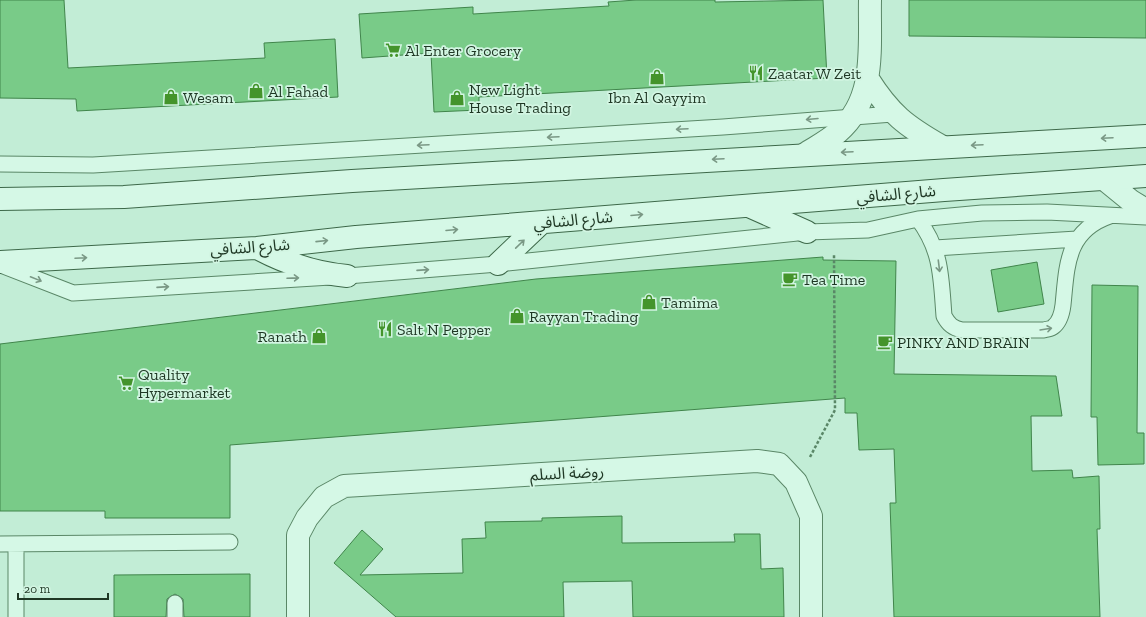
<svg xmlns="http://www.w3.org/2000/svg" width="1146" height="617" font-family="'Zilla Slab','Noto Sans Arabic',serif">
<rect width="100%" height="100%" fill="#c2edd6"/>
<path fill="#79cb88" stroke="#40854b" d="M0 0H64L68 68 265 58 264 43 335 39 338 97 77 111 76 99 0 98Z
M636 0H715V2L823 0 827 78 479 97V110L434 112 431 53 362 58 359 14 473 7V14L609 6 608 2Z
M909 0H1146V38L909 36Z
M823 257V260L896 261 894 374 1056 376 1062 416H1031L1032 471 1072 470 1073 478 1099 476 1100 529H1097L1100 617H894L890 503H896L894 449 859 450 857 413H845V398L230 445V518H105V511H0V344L536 279Z
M1037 262 1044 304 998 312 991 270Z
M1092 285 1138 286 1137 433H1144V464L1098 465 1097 417H1091Z
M622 516V543L735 542 734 534H760L761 569 783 568 784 617H633L632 581 563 582 564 617H396L334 563 362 530 383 549 360 575 463 573 462 539 486 538 485 522 542 521V518Z
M250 574V617H184L183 599 175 594 167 599 166 617H114V575Z"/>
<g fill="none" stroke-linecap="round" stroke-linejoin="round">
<g stroke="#5a8767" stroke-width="17">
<path id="service" d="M0 164 93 165 723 127 893 114
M918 219C942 251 941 278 944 316 949 325 953 328 962 330H1044C1047 329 1051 329 1053 327 1060 322 1062 313 1063 305 1067 266 1066 231 1110 216
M935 248 1077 239
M1 265 73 293 347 276 498 264 807 232 868 230 918 219 982 213 1047 212 1146 217
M0 544 230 542
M175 603V617
M16 617V544"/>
</g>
<g stroke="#5a8767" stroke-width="24">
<path id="minor" d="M868 79C890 114 906 126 941 146
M805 154C816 147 828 141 838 132 877 99 869 46 870 0
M1104 179 1131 201 1146 210
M298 617V535L307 518 324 497 344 486 757 461 779 464 796 482 811 516V617"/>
</g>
<g stroke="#3d6849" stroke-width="24">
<path id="secondary" d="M0 199 124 197 352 181 1146 136
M751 207 807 232
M257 248C285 263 314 273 347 276
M0 262 257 248 356 237 944 190 1146 176
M498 264 541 223"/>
</g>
<path stroke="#5a8767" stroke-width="2.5" stroke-dasharray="3 2" stroke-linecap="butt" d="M810 457 835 410 834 254"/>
<use href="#service" stroke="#d5f8e6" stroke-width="15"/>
<use href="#minor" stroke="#d5f8e6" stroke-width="22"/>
<use href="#secondary" stroke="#d5f8e6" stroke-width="22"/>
</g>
<defs><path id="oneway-shaft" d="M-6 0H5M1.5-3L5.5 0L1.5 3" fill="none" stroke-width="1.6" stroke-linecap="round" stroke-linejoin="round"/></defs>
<g stroke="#7a9885">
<use href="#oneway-shaft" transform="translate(812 119) rotate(175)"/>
<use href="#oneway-shaft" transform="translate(682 129) rotate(177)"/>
<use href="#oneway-shaft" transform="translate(553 137) rotate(177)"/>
<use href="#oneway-shaft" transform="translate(1107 138) rotate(177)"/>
<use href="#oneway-shaft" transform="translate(423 145) rotate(177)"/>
<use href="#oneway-shaft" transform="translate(977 145) rotate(177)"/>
<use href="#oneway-shaft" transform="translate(847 152) rotate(177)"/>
<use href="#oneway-shaft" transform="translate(718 159) rotate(177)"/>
<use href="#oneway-shaft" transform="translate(637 215) rotate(-5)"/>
<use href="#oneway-shaft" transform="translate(452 230) rotate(-5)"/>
<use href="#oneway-shaft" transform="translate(322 241) rotate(-6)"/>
<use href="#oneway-shaft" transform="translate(520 244) rotate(-44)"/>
<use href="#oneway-shaft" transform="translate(81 258) rotate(-3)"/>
<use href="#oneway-shaft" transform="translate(939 266) rotate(83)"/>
<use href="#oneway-shaft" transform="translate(423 270) rotate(-4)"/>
<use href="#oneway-shaft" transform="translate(293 278) rotate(-2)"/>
<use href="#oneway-shaft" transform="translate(36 279) rotate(22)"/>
<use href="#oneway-shaft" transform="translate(163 287) rotate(-4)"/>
<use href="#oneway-shaft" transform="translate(1046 329) rotate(-9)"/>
</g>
<defs>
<g id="supermarket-bare" transform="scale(1.2)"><path d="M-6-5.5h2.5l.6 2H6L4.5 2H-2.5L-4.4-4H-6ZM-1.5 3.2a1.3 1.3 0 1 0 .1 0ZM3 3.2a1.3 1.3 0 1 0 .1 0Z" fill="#44942b" stroke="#d2f5e2" stroke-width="2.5" paint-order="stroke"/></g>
<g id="restaurant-bare" transform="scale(1.2)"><path d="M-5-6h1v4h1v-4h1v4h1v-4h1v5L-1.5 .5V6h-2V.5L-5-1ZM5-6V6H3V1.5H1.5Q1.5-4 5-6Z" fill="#44942b" stroke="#d2f5e2" stroke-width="2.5" paint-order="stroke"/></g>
<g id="shop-bare" transform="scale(1.2)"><path d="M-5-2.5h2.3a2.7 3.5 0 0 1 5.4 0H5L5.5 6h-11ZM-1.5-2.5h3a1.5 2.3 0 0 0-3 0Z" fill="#44942b" stroke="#d2f5e2" stroke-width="2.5" paint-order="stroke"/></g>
<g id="cafe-bare" transform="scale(1.2)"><path d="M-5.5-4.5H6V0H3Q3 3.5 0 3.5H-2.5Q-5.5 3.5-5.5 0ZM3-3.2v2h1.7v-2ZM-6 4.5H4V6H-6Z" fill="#44942b" stroke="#d2f5e2" stroke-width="2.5" paint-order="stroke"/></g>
</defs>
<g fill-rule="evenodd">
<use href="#supermarket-bare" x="393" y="50"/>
<use href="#restaurant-bare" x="756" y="73"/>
<use href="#shop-bare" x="657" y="77"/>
<use href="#shop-bare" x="256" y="91"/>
<use href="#shop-bare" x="171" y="97"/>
<use href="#shop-bare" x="457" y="98"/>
<use href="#cafe-bare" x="790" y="279"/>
<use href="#shop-bare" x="649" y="302"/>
<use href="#shop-bare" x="517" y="316"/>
<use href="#restaurant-bare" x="385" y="329"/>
<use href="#shop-bare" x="319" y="336"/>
<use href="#cafe-bare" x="885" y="342"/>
<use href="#supermarket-bare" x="126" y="383"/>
</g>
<g text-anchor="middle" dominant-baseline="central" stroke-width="3.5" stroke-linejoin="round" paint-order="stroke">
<g font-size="16" fill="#1e3724" stroke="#d2f5e2" text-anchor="start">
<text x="405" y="50">Al Enter Grocery</text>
<text x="768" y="73">Zaatar W Zeit</text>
<text x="469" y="89">New Light<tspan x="469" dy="18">House Trading</tspan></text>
<text x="268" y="91">Al Fahad</text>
<text x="183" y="97">Wesam</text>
<text x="657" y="97" text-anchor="middle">Ibn Al Qayyim</text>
<text x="802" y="279">Tea Time</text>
<text x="661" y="302">Tamima</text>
<text x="529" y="316">Rayyan Trading</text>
<text x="397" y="329">Salt N Pepper</text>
<text x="307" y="336" text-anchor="end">Ranath</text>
<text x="897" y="342">PINKY AND BRAIN</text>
<text x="138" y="374">Quality<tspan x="138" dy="18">Hypermarket</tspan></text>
</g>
<g font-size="16" fill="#1e3724" stroke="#d2f5e2">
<text transform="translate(896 194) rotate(-5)">شارع الشافي</text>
<text transform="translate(573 220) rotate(-5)">شارع الشافي</text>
<text transform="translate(250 247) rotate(-4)">شارع الشافي</text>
<text transform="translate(567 473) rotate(-3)">روضة السلم</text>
</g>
</g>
<path d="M18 593v6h90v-6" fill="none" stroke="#1e3724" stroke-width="2"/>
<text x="24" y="593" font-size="12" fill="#1e3724" stroke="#d2f5e2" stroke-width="3" paint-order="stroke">20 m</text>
</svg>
